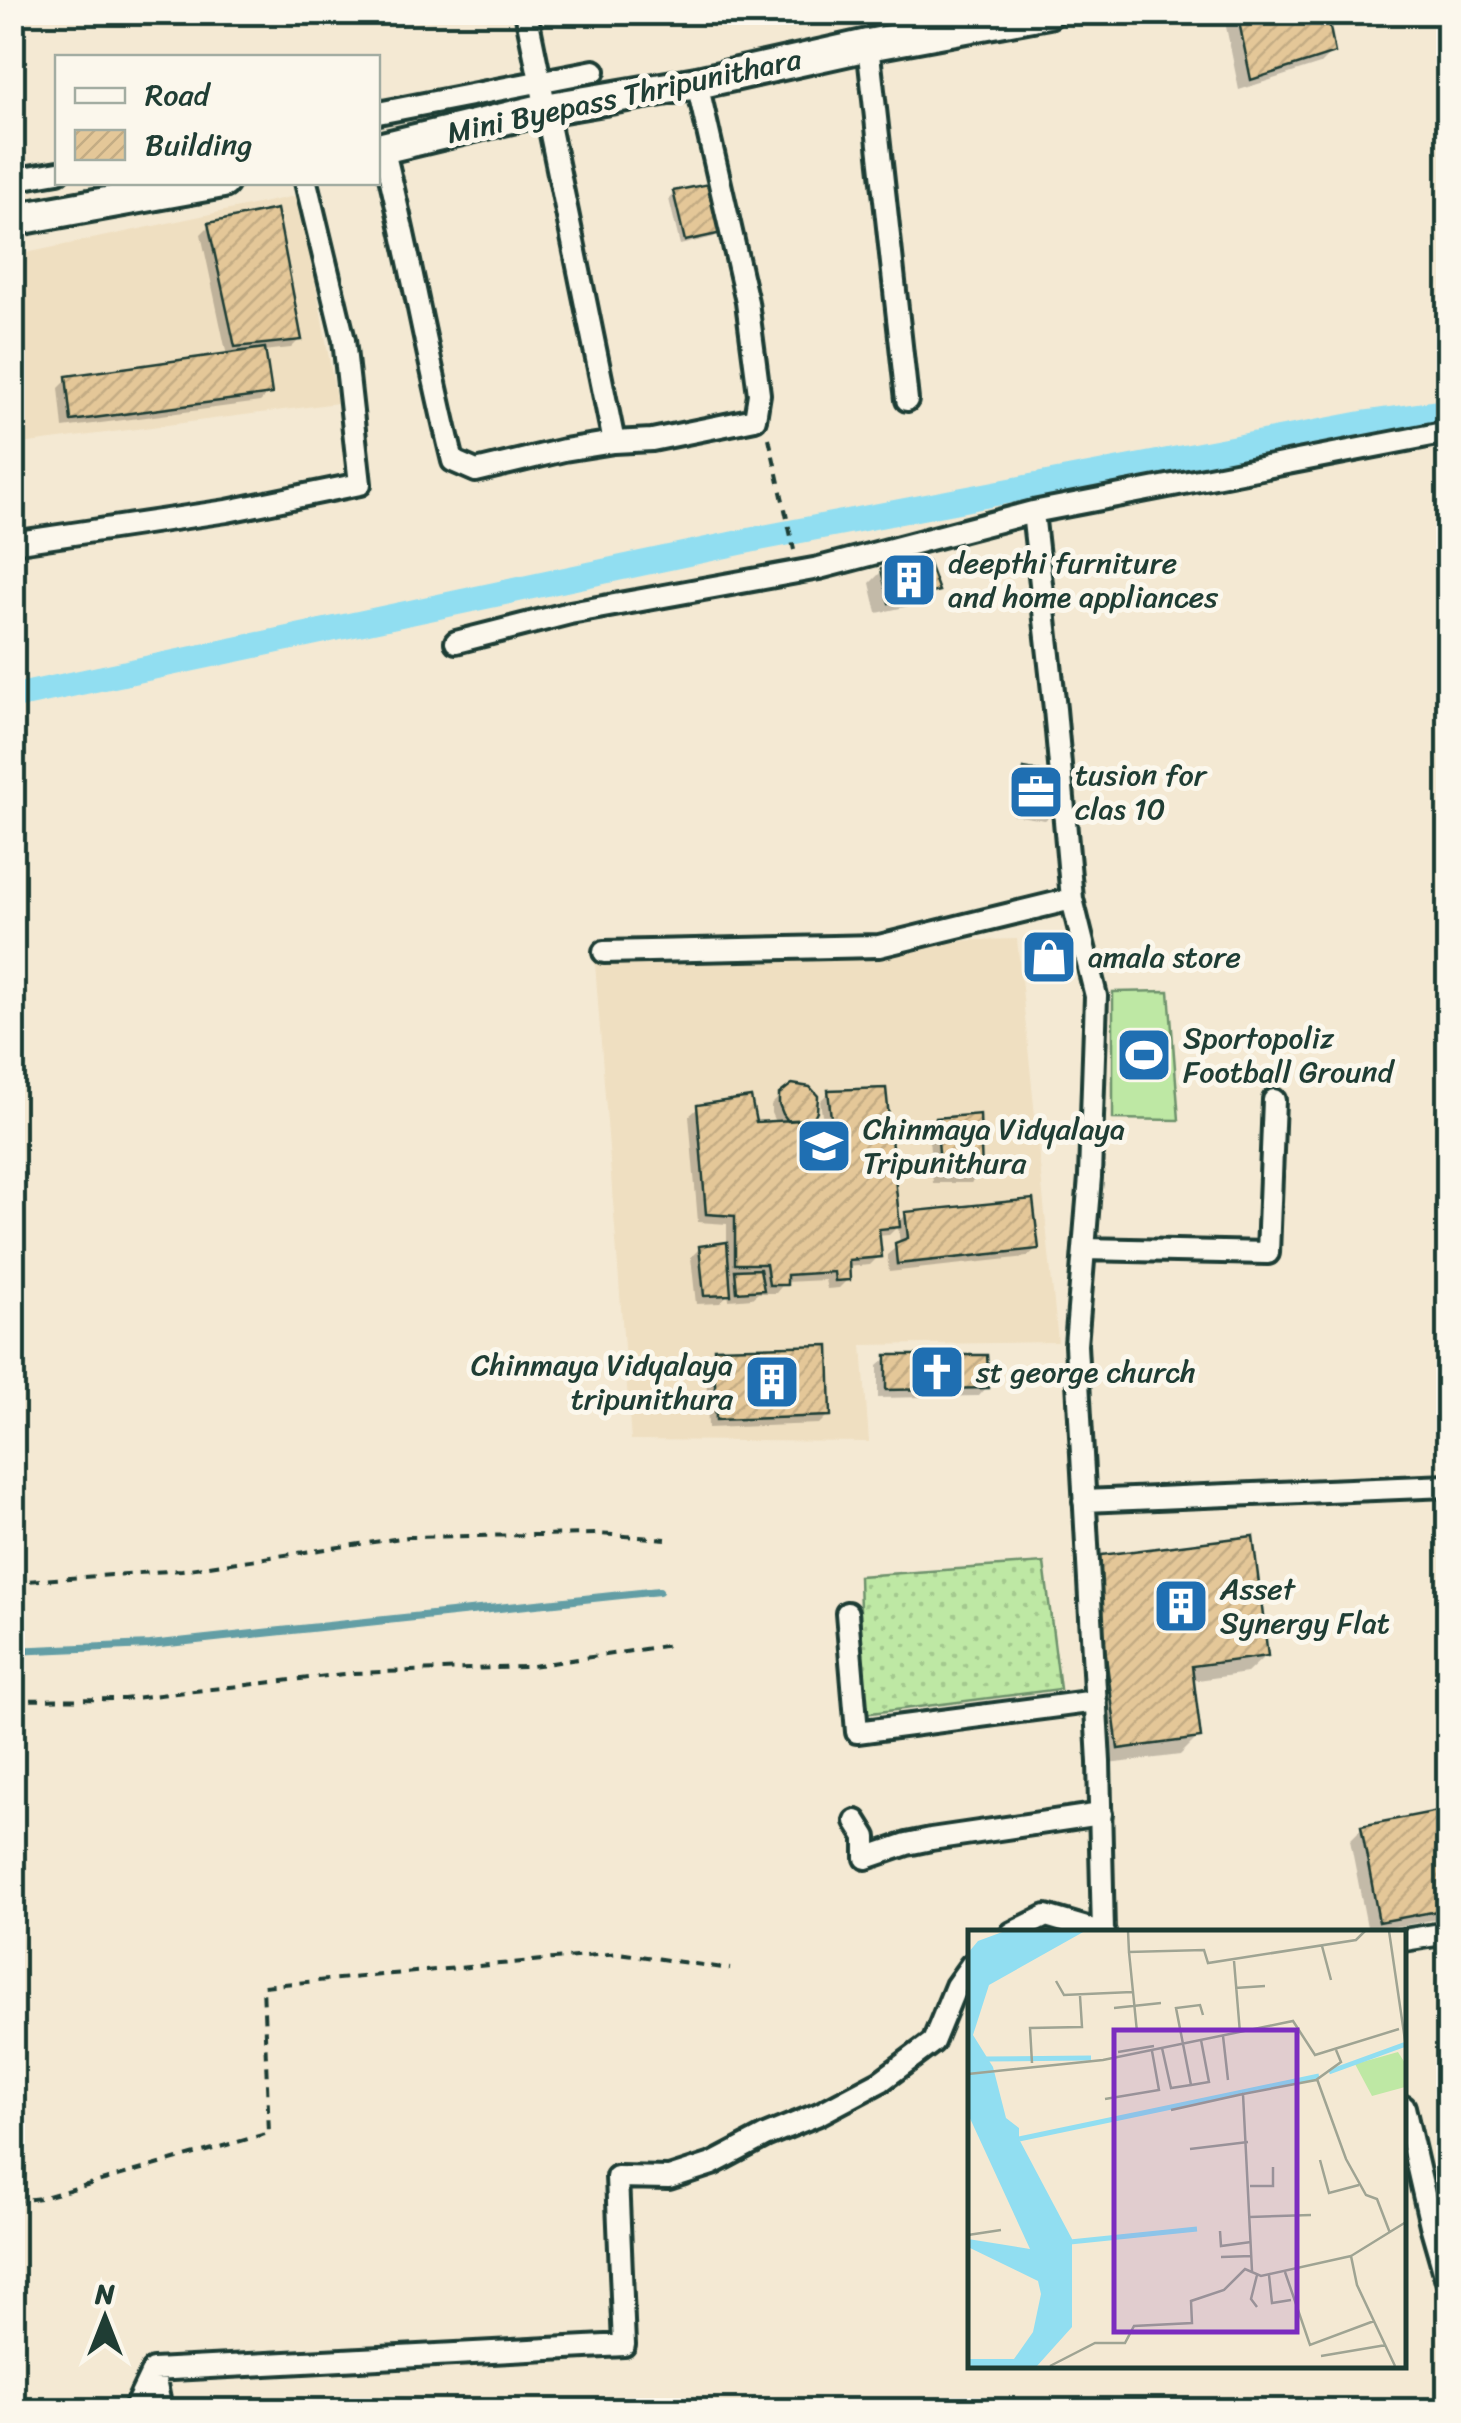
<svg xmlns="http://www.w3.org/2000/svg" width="1461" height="2423" font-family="Sriracha,sans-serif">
<defs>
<pattern id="grass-dots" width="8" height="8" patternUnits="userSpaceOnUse" patternTransform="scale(2.5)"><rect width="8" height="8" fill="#bee8a4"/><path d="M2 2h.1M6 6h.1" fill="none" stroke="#a3c88e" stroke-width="1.8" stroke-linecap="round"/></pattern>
<pattern id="building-hatch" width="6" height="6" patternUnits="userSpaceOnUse" patternTransform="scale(2.5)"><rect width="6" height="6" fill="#e4c798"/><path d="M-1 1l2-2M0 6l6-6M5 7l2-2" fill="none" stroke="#c3ac84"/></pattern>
</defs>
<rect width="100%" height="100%" fill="#f4e9d3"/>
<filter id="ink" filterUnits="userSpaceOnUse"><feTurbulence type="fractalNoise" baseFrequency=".01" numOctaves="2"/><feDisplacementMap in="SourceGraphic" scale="20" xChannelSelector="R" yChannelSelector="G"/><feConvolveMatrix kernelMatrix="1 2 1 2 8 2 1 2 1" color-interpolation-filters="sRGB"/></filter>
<g filter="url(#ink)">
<path fill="#efdfc1" d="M300 195 337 403 13 445 12 256Z
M1017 939 1058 1342 862 1345 869 1442 631 1440 594 950Z"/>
<path fill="url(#grass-dots)" stroke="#6e926c" stroke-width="2.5" d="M1044 1563 1060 1689 863 1714 859 1576Z"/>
<path fill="#bee8a4" stroke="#6e926c" stroke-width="2.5" d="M1169 991 1179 1120 1113 1119V992Z"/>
<path fill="#0003" d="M1223 12H1324L1332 52 1320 64 1239 90Z
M674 193 720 232 714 237 680 245 669 199Z
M210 225 300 339 291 348 263 351 269 393 260 402 63 428 59 388 68 379 227 356 201 234Z
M882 571 936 591 924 603 877 613 870 583Z
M1025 771 1051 815 1045 820 1012 815 1019 777Z
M1028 947 1068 968 1062 974 1025 977 1023 952Z
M829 1092 897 1224 906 1215 1036 1249 1027 1257 889 1272 887 1255 900 1244 898 1226 889 1235 877 1236 879 1256 870 1265 847 1267 848 1279 839 1288 827 1289 825 1280 785 1282 776 1293H758L752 1298 729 1300 728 1294 720 1303 696 1304 691 1257 700 1248 727 1245V1224L698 1222 689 1116 698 1108 754 1125 776 1124 771 1113V1105L780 1096 808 1122 823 1121 820 1101Z
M937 1120 980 1174 971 1183H933L928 1129Z
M715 1351 828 1415 819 1424 708 1428 706 1359Z
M887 1358 986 1387 978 1396 878 1398V1366Z
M1094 1559 1266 1655 1247 1673 1191 1681 1198 1737 1180 1755 1100 1765 1076 1577Z
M1448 1812V1917L1368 1932 1350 1840 1362 1828Z"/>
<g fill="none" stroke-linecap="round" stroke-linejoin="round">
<path stroke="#639ea5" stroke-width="8" d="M12 1651 150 1645 659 1591"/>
<path stroke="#91def1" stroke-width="25" d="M12 697 761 538 1365 423 1448 411"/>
</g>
<path fill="url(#building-hatch)" stroke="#1f3d34" stroke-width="2.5" d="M1237 12H1327L1335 53 1251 80Z
M709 184 722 233 685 241 673 191Z
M277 209 302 340 235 347 208 223Z
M265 348 272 394 71 421 66 376Z
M928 561 939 591 889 603 881 569Z
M1024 769 1052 774 1053 816 1016 811Z
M1027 945H1068L1071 969 1029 973Z
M792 1084 810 1087 818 1096 817 1111 813 1119 788 1121 783 1114 779 1104V1094Z
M886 1088 900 1227 879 1229 882 1257 849 1260 850 1280 835 1281 834 1272 787 1275V1285H769L766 1264H735V1216L706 1214 697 1105 751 1097 756 1122 831 1118 828 1090Z
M980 1114 982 1175H941L936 1118Z
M1033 1199 1039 1249 897 1264 895 1243 908 1238 905 1212Z
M727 1242 731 1295 704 1296 699 1246Z
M760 1269 764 1290 737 1292 735 1270Z
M829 1345 831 1416 716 1420 714 1348Z
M886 1355H987L989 1388 886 1390Z
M1253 1536 1268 1656 1192 1666 1201 1738 1118 1749 1093 1556Z
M1448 1809V1909L1379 1922 1361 1826Z
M1448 1809V1909L1379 1922 1361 1826Z"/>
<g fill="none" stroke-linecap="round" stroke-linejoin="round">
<g stroke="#1f3d34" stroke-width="28">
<path id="minor" d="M526 12 614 442 652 440 755 419 759 394 747 302 697 83
M868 45 907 400
M378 113 594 71
M383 147C409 251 427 357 453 461L476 471 564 450 614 442
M29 177 58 172
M12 543 227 511 360 484 344 340 306 182
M456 642 570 613 819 568 1033 512
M604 952 879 946 1072 899
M1084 1249 1268 1253 1274 1100
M1084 1501 1448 1486
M847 1613 857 1732 1096 1701
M856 1821 866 1837V1858L907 1844 931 1839 1101 1814
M1103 1932 1099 1762 1076 1345 1090 1177 1096 996 1072 899 1055 709 1033 512 1448 432
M1012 1933 1046 1916 1104 1933
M1404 1940 1448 1933
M1404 2107 1431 2225 1448 2284
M153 2370 161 2410
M134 2410 153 2370 624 2345 617 2177 669 2178 712 2164 765 2136 819 2114 881 2081 933 2042 956 1986 971 1965"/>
</g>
<g stroke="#1f3d34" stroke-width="38">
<path id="secondary" d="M378 149 545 109 697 83 868 45 1048 12
M12 220 223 182"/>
</g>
<path stroke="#1f3d34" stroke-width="4" stroke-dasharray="10 8" stroke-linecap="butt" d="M769 438 794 550
M12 1582 182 1570 408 1537 598 1534 666 1539
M12 1700 124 1699 353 1673 525 1667 671 1645
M12 2201 41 2198 269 2133 263 1986 619 1953 730 1969"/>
<use href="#minor" stroke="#fbf7ec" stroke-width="20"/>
<use href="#secondary" stroke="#fbf7ec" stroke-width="30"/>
</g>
</g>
<defs>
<g id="building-square" transform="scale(2.875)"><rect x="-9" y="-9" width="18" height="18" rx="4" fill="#1f6fb2" stroke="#fbf7ec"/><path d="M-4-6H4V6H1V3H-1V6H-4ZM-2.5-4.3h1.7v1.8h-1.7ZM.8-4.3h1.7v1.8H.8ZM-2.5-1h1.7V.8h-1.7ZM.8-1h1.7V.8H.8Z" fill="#fff"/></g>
<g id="office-square" transform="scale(2.875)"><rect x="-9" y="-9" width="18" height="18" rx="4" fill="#1f6fb2" stroke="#fbf7ec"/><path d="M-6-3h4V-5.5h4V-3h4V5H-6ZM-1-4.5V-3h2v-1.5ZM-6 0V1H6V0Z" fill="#fff"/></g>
<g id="shop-square" transform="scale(2.875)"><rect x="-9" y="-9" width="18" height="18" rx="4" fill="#1f6fb2" stroke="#fbf7ec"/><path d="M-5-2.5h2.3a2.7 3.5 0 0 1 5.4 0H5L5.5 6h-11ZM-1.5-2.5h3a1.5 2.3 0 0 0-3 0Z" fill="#fff"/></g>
<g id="stadium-square" transform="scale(2.875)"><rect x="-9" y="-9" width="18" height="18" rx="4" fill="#1f6fb2" stroke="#fbf7ec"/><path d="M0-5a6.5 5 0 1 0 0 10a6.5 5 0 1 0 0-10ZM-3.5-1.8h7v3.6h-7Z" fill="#fff"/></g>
<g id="school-square" transform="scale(2.875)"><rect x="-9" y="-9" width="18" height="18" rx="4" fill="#1f6fb2" stroke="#fbf7ec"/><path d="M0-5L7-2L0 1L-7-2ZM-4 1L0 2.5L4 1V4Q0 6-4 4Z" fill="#fff"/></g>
<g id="church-square" transform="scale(2.875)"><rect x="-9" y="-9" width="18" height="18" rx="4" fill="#1f6fb2" stroke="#fbf7ec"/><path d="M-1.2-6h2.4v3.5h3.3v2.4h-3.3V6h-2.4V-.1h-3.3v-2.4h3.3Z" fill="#fff"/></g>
</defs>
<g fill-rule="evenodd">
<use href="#building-square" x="909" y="580"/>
<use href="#office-square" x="1036" y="792"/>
<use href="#shop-square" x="1049" y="957"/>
<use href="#stadium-square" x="1144" y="1055"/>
<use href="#school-square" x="824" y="1146"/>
<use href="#church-square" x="937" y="1372"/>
<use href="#building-square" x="772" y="1382"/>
<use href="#building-square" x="1181" y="1606"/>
</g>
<g text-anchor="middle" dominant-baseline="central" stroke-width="10" stroke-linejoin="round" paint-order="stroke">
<g font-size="30" fill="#1f3d34" stroke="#fbf7ec">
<text transform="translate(624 96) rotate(-12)">Mini Byepass Thripunithara</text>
</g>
<g font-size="30" fill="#1f3d34" stroke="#fbf7ec" text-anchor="start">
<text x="948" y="563">deepthi furniture<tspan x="948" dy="34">and home appliances</tspan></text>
<text x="1075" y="775">tusion for<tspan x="1075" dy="34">clas 10</tspan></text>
<text x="1088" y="957">amala store</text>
<text x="1183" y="1038">Sportopoliz<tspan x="1183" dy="34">Football Ground</tspan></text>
<text x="863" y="1129">Chinmaya Vidyalaya<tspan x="863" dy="34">Tripunithura</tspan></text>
<text x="733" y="1365" text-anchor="end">Chinmaya Vidyalaya<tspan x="733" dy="34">tripunithura</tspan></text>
<text x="976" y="1372">st george church</text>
<text x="1220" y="1589">Asset<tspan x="1220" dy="34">Synergy Flat</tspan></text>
</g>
</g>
<g transform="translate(968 1930)">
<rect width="438" height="438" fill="#f4e9d3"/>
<path d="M430 122 437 133V157L404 166 387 134Z" fill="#bee8a4"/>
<path d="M37 1H117L21 55 5 105 25 137 38 188 51 198V209L104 309V397L69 436H0V429H46L65 402 73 364 70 351 0 317V309L62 319 0 184V23L10 11Z" fill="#91def1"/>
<path fill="none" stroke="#91def1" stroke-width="5" d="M17 129 123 128M361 142 438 114M51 209 351 146M102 312 229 299"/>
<path fill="none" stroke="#9fa493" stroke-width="2.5" d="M160 1 161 22 236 20 240 33 388 10 397 1M421 1 438 117M354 16 363 50M161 22 169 102M266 31 272 103M88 51 96 65 164 62M267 58 297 56M146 78 193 73M255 106 260 150M233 110 241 152 223 155 208 78 232 75 235 85M194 118 203 158 223 155M150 122 186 116M64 133 62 98 114 97 112 66M0 144 135 130 325 91 347 125 431 99M349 149 378 229 398 265 409 269 422 303M137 169 191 160 184 121M203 180 275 164M222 219 280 212M352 230 361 263 391 255M282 256H305V237M282 287 343 285M252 301 253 316 283 312M0 305 33 300M253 327 284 326M284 341 275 164 348 150 373 132 368 120M317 342 342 415 406 391M289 345 283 369 289 377M301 345 304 373 323 370M353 426 418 415M82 436 127 413H157L166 396 224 393 223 371 256 360 277 339 293 346 383 326M427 436 389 355 383 326 438 292"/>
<path fill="#7b2cbf" fill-opacity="0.15" stroke="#7b2cbf" stroke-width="5" d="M146 100H329V402H146Z"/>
<rect width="438" height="438" fill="none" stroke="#1f3d34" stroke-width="5"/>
</g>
<rect width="1461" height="2423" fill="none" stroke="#fbf7ec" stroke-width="50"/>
<rect x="25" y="25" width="1411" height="2373" fill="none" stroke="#1f3d34" stroke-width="4" filter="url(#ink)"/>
<rect x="55" y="55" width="325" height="130" fill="#fbf7ec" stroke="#a3ada2" stroke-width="2.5"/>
<rect x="75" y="88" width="50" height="15" fill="#fbf7ec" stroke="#a3ada2" stroke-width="2.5"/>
<text x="145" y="105" font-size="30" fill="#1f3d34">Road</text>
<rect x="75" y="130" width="50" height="30" fill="url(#building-hatch)" stroke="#a3ada2" stroke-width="2.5"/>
<text x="145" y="155" font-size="30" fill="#1f3d34">Building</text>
<g transform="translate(105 2318)" stroke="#fbf7ec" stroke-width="8" paint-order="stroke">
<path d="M0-8L18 38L0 25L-18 38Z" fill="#1f3d34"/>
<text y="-15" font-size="28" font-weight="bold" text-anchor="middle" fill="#1f3d34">N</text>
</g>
</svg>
